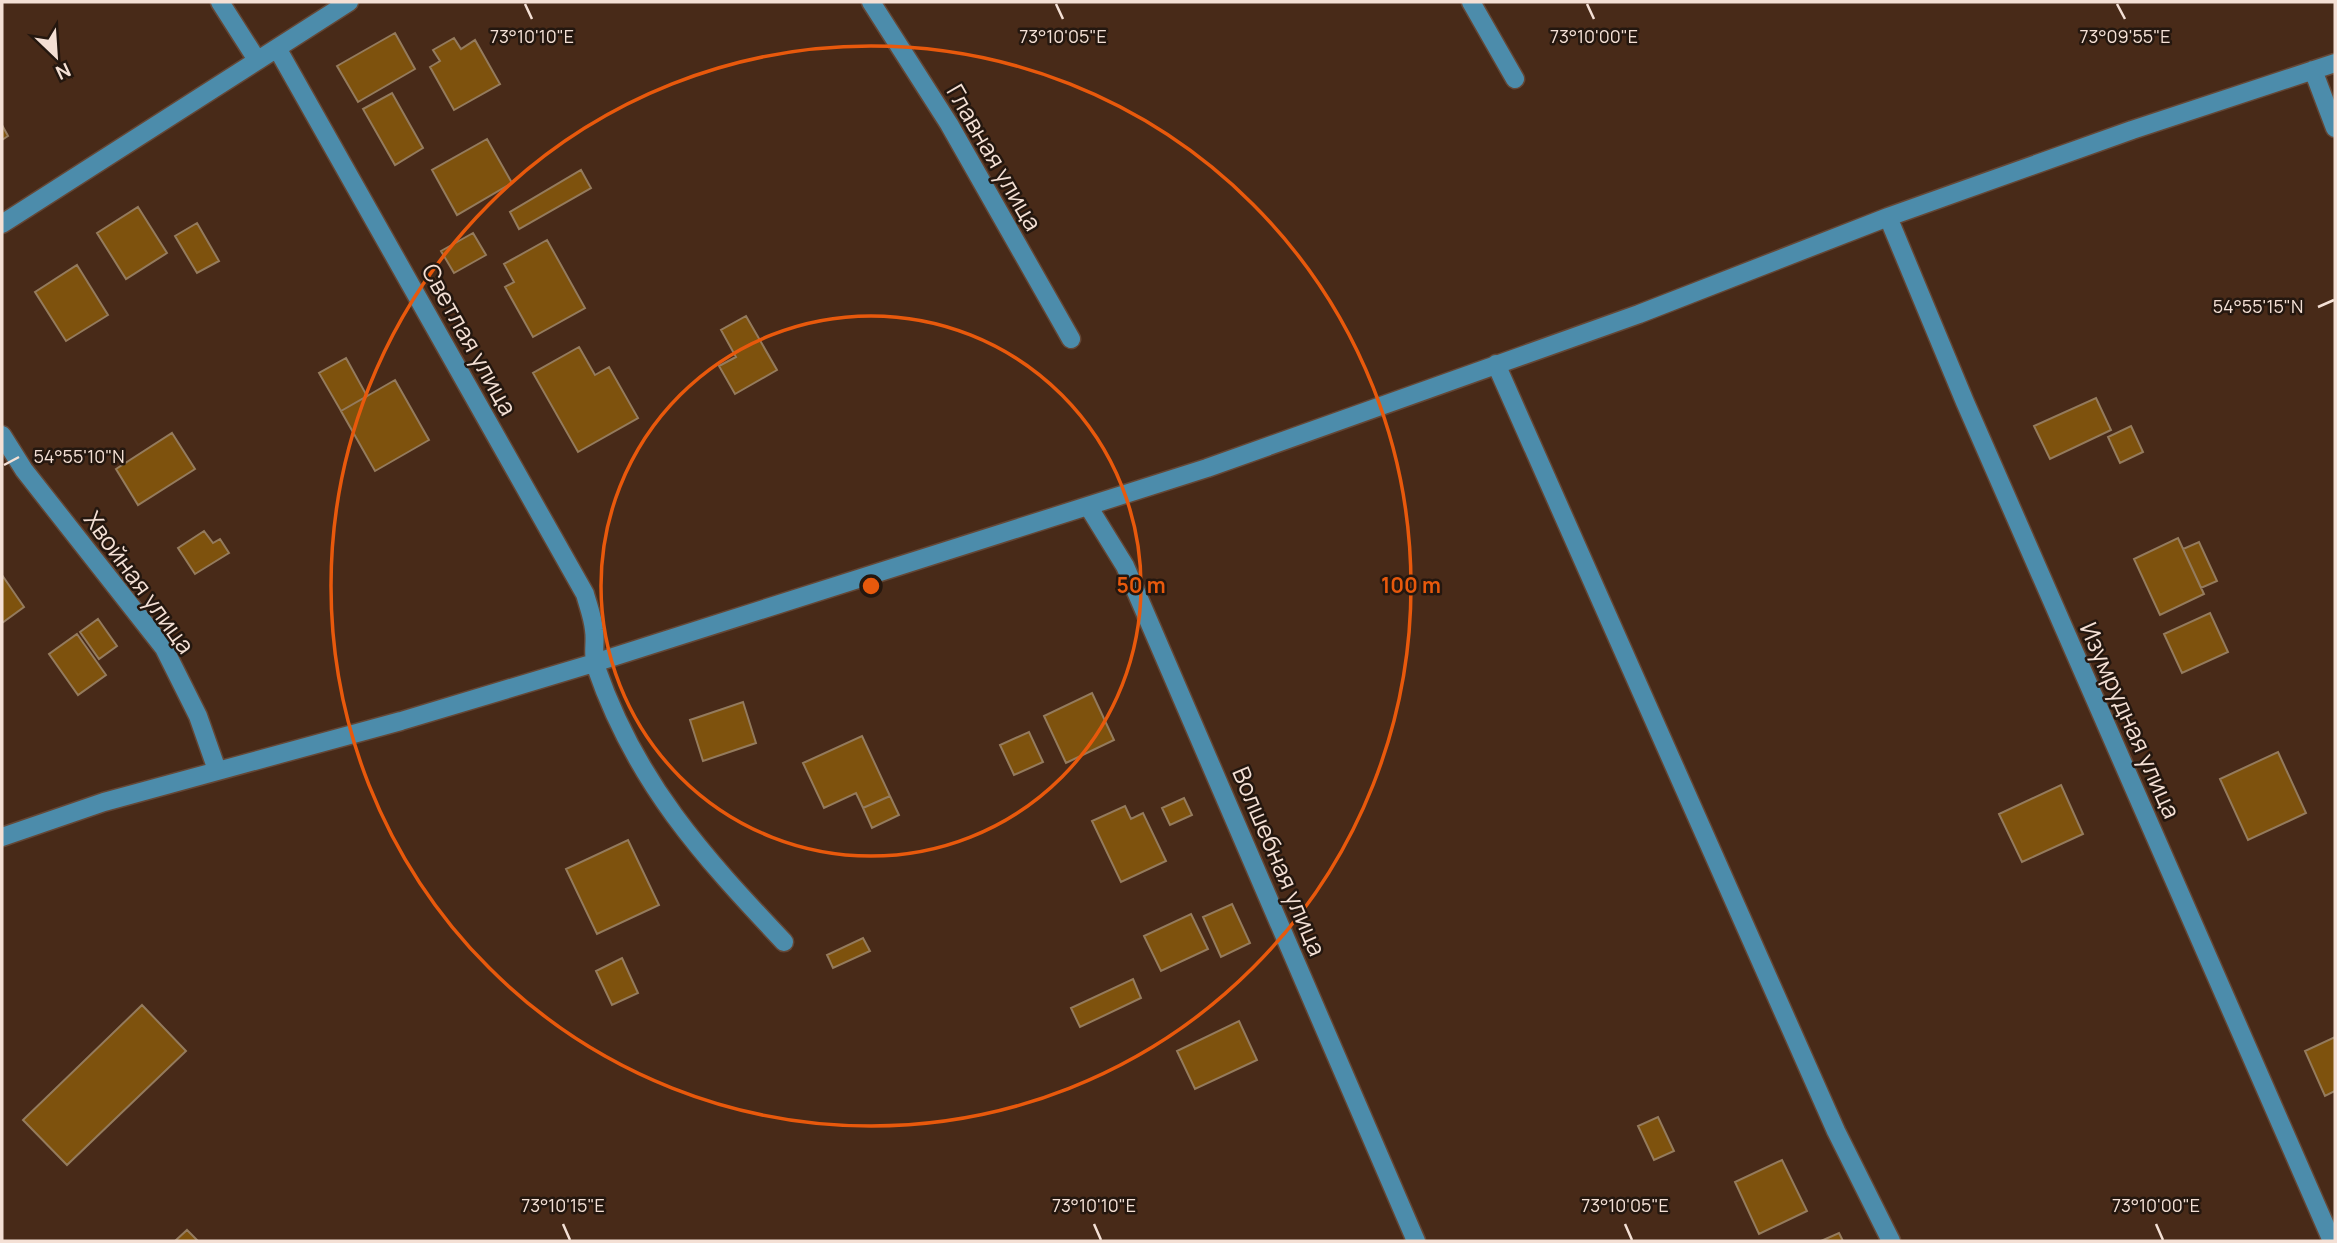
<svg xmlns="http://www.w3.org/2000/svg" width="2337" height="1243" font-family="Manrope,sans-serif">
<rect width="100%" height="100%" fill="#482a18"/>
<path fill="#7e520d" stroke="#947b5d" stroke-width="2" d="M395 33 415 69 358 102 337 66Z
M454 38 461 49 475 40 500 84 454 110 430 67 440 61 433 50Z
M392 93 423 148 395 165 363 109Z
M2 125 8 136 2 140Z
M487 139 512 183 457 215 432 170Z
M581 170 591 188 519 229 510 212Z
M138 207 167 253 126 279 97 233Z
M197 223 219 261 197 273 175 236Z
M473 233 486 255 454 273 441 251Z
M547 240 585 308 533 337 505 287 514 282 504 264Z
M77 265 108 315 66 341 35 292Z
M746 316 777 370 735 394 719 366 736 357 721 330Z
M579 347 595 375 609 367 638 418 578 452 533 373Z
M346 358 367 396 341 411 319 373Z
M395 380 429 440 375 471 341 411Z
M2096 398 2111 430 2050 459 2034 426Z
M2131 426 2143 452 2120 463 2108 437Z
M172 433 195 469 138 505 116 469Z
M204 531 213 543 220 539 229 553 195 574 178 548Z
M2178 538 2204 594 2160 615 2134 559Z
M2199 542 2217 581 2201 588 2183 549Z
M2 575 24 607 2 623Z
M2210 613 2228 652 2182 673 2164 634Z
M98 619 117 646 99 659 80 632Z
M77 634 106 675 78 695 49 654Z
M1092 693 1114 740 1066 763 1044 716Z
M743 702 756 743 703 761 690 720Z
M1029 732 1043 762 1014 775 1000 745Z
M862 736 890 796 863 808 856 793 824 808 803 763Z
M2278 752 2306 813 2248 840 2220 779Z
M2061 785 2083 834 2022 862 1999 814Z
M890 796 899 815 872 828 863 808Z
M1184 798 1192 815 1170 825 1162 808Z
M1125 806 1131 819 1143 813 1166 861 1121 882 1092 821Z
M628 840 659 905 597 934 566 869Z
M1232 904 1250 943 1221 957 1203 917Z
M1191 914 1208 949 1161 971 1144 936Z
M863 938 870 951 833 968 827 955Z
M622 958 638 993 612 1005 596 971Z
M1133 979 1141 998 1080 1027 1071 1008Z
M142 1005 186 1051 67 1165 23 1120Z
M1239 1021 1257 1060 1195 1089 1177 1051Z
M2335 1037V1091L2325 1096 2305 1051Z
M1658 1117 1674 1151 1654 1160 1638 1126Z
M1782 1160 1807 1211 1759 1234 1735 1182Z
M187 1230 198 1241H175Z
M1839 1233 1843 1241H1821Z"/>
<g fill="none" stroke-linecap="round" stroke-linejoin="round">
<g stroke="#644736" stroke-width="21">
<path id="minor" d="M220 2 257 60
M871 2 949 124 1071 339
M1471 2 1515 79
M277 48 585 594C588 605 593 618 594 630 596 642 592 655 596 667 636 783 702 855 784 942
M2313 70 2335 128
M1888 217 1965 402 2332 1241
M2 224 349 2
M1496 364 1836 1131 1891 1241
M2 435 24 470 164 648 198 716 217 770
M1088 506 1125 566 1416 1241
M2 837 104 802 401 721 594 663 1207 468 1639 314 1888 217 2132 130 2335 63"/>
</g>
<use href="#minor" stroke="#4c8cab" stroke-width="18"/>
</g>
<path fill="none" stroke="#f4e0d5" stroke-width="2.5" d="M525 4 532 19M1056 4 1063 19M1587 4 1594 19M2117 4 2125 19M2318 307 2334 300M4 465 19 457M563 1224 570 1240M1094 1224 1101 1240M1625 1224 1632 1240M2156 1224 2163 1240"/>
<g fill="none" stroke="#e8590c" stroke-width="3.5">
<circle cx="871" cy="586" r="270"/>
<circle cx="871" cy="586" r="540"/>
</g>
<g text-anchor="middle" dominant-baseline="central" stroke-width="5" stroke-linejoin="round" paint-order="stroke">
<g font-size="24" fill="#f4e0d5" stroke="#24170f">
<text transform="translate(995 157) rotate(60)">Главная улица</text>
<text transform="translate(470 339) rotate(61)">Светлая улица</text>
<text transform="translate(140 582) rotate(54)">Хвойная улица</text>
<text transform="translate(2131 720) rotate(66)">Изумрудная улица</text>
<text transform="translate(1280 861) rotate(67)">Волшебная улица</text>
</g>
</g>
<g font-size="18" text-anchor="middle" fill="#f4e0d5" stroke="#24170f" stroke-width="5" stroke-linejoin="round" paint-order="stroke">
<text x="532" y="43">73°10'10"E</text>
<text x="1063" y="43">73°10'05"E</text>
<text x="1594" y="43">73°10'00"E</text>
<text x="2125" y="43">73°09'55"E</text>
<text x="2258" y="313">54°55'15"N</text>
<text x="79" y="463">54°55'10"N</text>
<text x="563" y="1212">73°10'15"E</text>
<text x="1094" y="1212">73°10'10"E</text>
<text x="1625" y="1212">73°10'05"E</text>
<text x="2156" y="1212">73°10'00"E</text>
</g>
<circle cx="871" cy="586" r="10" fill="#e8590c" stroke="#24170f" stroke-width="3.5"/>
<g font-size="21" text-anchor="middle" font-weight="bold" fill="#e8590c" stroke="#24170f" stroke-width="5" stroke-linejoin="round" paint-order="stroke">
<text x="1141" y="593">50 m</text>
<text x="1411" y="593">100 m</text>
</g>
<rect width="2337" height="1243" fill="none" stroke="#f4e0d5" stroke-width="7"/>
<g transform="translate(56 56) rotate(155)" stroke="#24170f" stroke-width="5" paint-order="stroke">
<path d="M0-5L12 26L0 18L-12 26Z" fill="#f4e0d5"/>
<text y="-10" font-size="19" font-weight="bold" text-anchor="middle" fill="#f4e0d5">N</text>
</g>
</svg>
